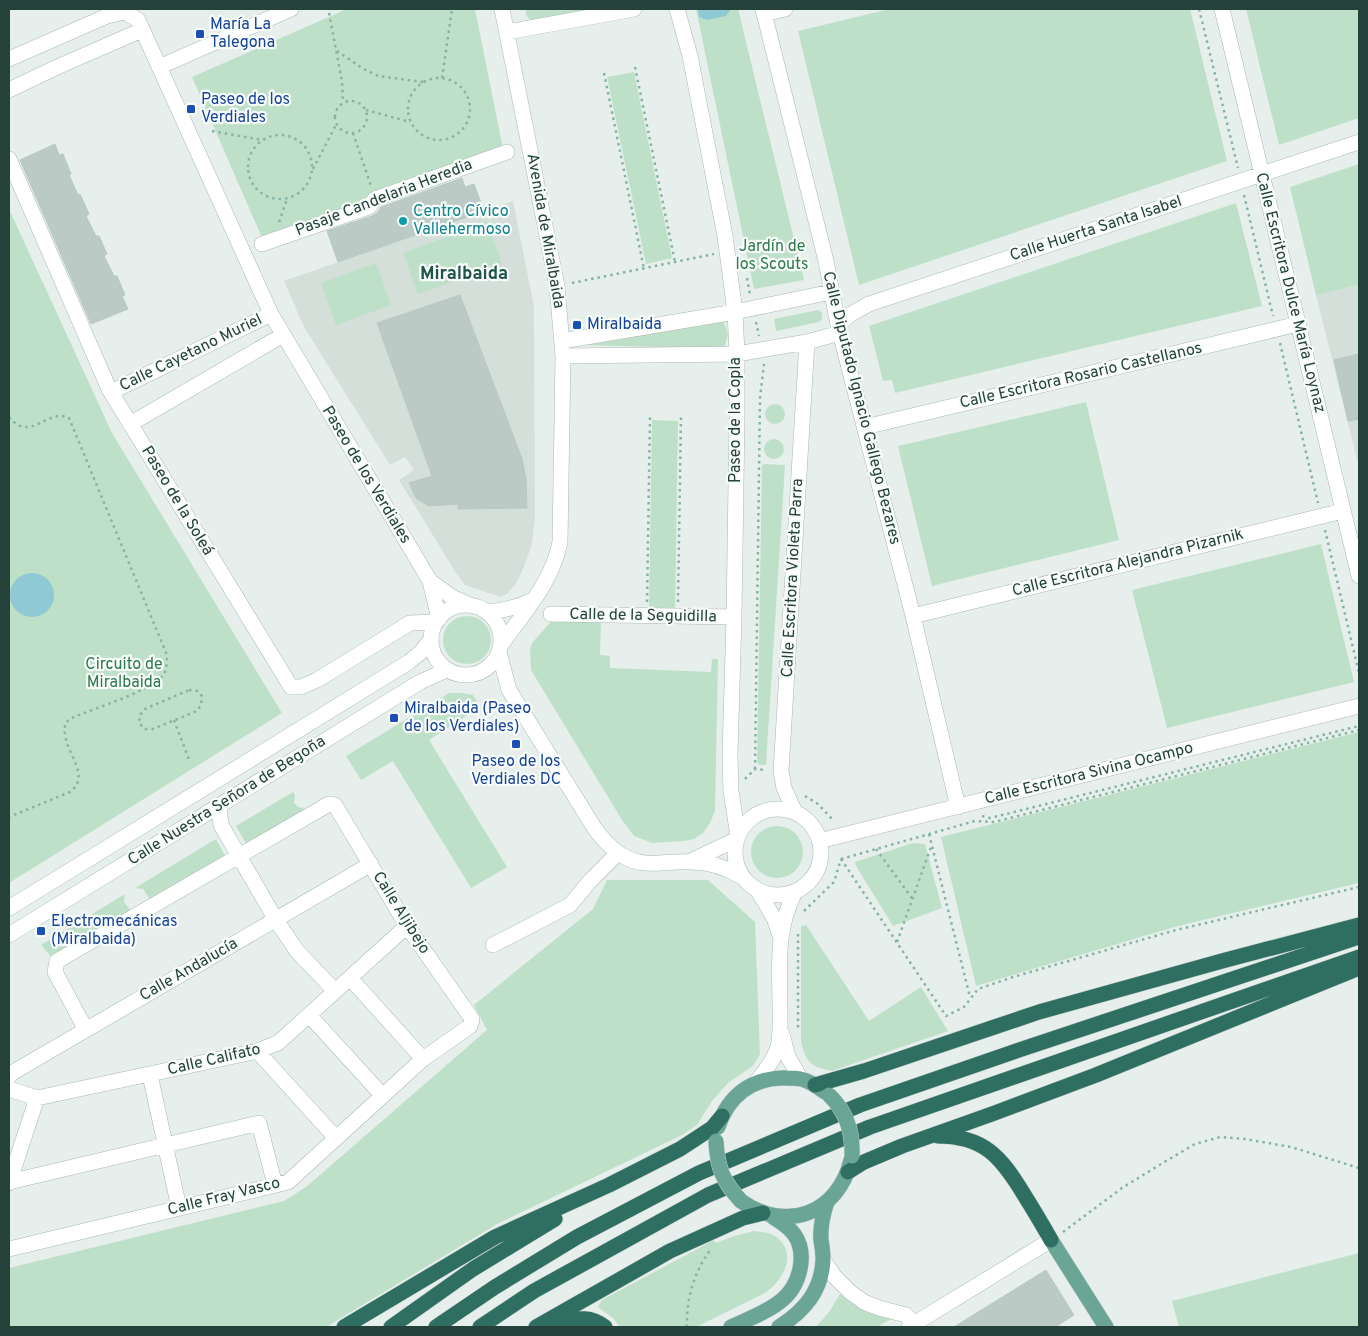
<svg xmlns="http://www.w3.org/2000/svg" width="1368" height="1336" font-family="Overpass,sans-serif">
<rect width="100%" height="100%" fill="#e6efeb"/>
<path fill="#d4dfda" d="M513 201 534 307 535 517 532 544 523 569 517 582 507 594 501 597 465 585 456 573 399 480 414 470 405 457 390 465 304 327 284 281Z
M1359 285V467L1316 295Z"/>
<path fill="#bfe0c8" d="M347 9H475L503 149 368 202 263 240 192 77Z
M526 9H607L533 23 526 15Z
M696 9H738L804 280 754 289Z
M890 9H1190L1227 161 859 285 798 31Z
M1246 9H1359V118L1279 145Z
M634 72 672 258 646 264 607 77Z
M1359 164V285L1316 295 1290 187Z
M1236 203 1262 306 895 393 892 380 883 381 869 326Z
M9 209 112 433 282 713 9 883Z
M487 222 502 264 418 294 403 253Z
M376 263 391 305 336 325 321 283Z
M818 310 822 313V319L819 322 776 331 774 319Z
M723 319 728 334 724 349 584 345Z
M1086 402 1119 540 932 586 898 446Z
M765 414a10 10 0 1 1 20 0a10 10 0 1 1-20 0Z
M652 420 678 421 675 611H649Z
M764 449a10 10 0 1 1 20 0a10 10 0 1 1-20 0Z
M764 464 785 465 766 765H759L757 762 762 466Z
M1321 544 1354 682 1167 728 1132 590Z
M443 640a24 24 0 1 1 48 0a24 24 0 1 1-48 0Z
M554 618H601L600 655 610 656V668L711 672 712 659H718L715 811 710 823 703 833 694 839 684 841 652 843 634 836 622 820 531 670 530 649 532 643Z
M449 693H461L473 695 480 707 429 740 507 867 471 888 393 761 361 780 346 756Z
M1359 732V883L1178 926 976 986 941 837Z
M293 792 295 795 294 803 298 807 303 808 305 814 248 847 236 826Z
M751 852a26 26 0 1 1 52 0a26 26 0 1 1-52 0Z
M216 839 227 859 148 905 149 898 143 889 135 888Z
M913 843 925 844 942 908 893 926 856 866 855 862Z
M607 880H708L755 922 760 1054 753 1066 729 1082 712 1101 697 1125 682 1135 497 1224 326 1327H9V1268L284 1201 306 1187 487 1030 474 1005 593 909Z
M125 894 124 902 131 911 54 960 41 945Z
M806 925 869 1021 921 987 948 1031 832 1071C811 1067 806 1063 801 1041V926Z
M754 1231C760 1232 768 1232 773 1235 799 1250 785 1279 765 1293L696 1327H620L613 1318 598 1307 602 1300 714 1240 716 1243 734 1236Z
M1359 1253V1327H1179L1172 1301Z
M840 1294C856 1307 872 1317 893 1318L877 1327H816L829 1312Z"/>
<path fill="#8ec9d4" d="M698 9H731L726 16 707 20 699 17Z
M10 595a22 22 0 1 1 44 0a22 22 0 1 1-44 0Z"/>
<path fill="#bbcac4" stroke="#b8c9c2" d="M55 144 59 155 63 154 71 174 69 175 78 195 80 194 89 214 86 216 96 236H99L107 254 104 256 114 276H117L125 295 122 296 128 309 91 324 20 160Z
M462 178 465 187 474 184 484 211 338 262 327 231 372 216 378 212 381 207Z
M460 295 522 459 526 479 527 508 458 509V504L429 506 416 498 409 483 432 476 377 323Z
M1359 354V419L1348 421 1334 360Z
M1046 1270 1074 1315 1055 1327H954Z"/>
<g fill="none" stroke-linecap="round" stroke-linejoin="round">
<g stroke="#a8b8b2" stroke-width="16">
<path id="minor" d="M677 9 690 56 725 236 735 312 737 354V417L734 617 730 755 731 791 738 836
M763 9 826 261 838 325 913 616 958 807
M1222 9 1359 576
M764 14 785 9
M507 32 634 9
M9 59 107 16 125 12 138 20 271 314 430 581 439 619
M159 67 291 9
M9 90 55 68 142 30
M9 159 109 389 291 687H301L317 680 410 623 436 622
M262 244 369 207 375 199 507 152
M838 325 851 314 869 304 1359 142
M562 341 735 312 831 292
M563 356 737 354 807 342 840 333
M111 392 271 314
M130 424 283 335
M865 427 1298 324
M430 581 452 597 470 605
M431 640a35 35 0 1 1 70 0a35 35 0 1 1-70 0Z
M487 612C504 611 518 607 533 600
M551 614 734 617
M913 616 1343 511
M501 645C524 612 552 583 560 542L563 356 557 286 502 9
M499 652 509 690 595 829C604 841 615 853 629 859 650 868 670 860 691 862 708 862 727 868 742 877
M219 807 221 825 276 920 297 951 335 991
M735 852a43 43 0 1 1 86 0a43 43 0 1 1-86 0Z
M795 812 784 788 781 771 807 342
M819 841 1359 706
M691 861 737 839
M758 891 774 918 780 935
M9 908 409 662 421 652 431 639
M9 935 420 682 447 670
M493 945 570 905 590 881 618 853
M350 978 423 1059
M309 1015 382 1095
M782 1034 788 1057 801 1079
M257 1051 335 1137
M150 1075 179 1208
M9 1077 10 1074 371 864
M756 1082C763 1074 773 1060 777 1050 781 1040 780 1020 780 1008 780 965 775 932 795 892
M9 1089 37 1098 257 1051 278 1043 407 926
M9 1182 259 1123 275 1185
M9 1183 37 1098
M9 1249 288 1182 423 1059 470 1026 472 1019 407 926 335 805 329 804 57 961 55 972 86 1030
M823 1259 834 1276 850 1292 864 1302 879 1308 906 1315 914 1324
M909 1327 1051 1240"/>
</g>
<g stroke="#c2cac8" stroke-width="16">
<path id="major" d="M718 1127C728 1096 752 1077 786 1078 790 1078 797 1078 801 1079 810 1081 818 1087 825 1092
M741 1201C786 1233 838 1214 851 1160
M1051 1240 1106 1327
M731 1327C748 1319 768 1312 782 1300 800 1285 808 1254 794 1234 788 1226 781 1222 773 1217
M779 1327C804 1311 822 1291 823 1259 823 1253 822 1246 821 1240 820 1227 823 1214 827 1202"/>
</g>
<g stroke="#c2cac8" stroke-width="16">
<path id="highway" d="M815 1085 864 1071 1039 1012 1222 961 1359 925
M938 1136C984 1136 1001 1157 1023 1193 1033 1209 1042 1224 1051 1240
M848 1172 864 1162 902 1146 992 1114 1096 1075 1359 968
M551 1324C573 1320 587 1313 605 1327
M344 1327 495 1237 609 1185 680 1149 712 1128 722 1116
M391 1327 473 1269 555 1219
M436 1327 495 1287 577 1237 699 1173 860 1105 1019 1050 1359 937
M480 1327 534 1291 708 1195 870 1127 1359 957
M536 1327 670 1251 743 1218 763 1213"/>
</g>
<path stroke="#86b3a5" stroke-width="2.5" stroke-dasharray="2.5 4" stroke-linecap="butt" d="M1199 9 1238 168
M329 13 342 81 343 102
M337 51 362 68 378 76 423 82
M635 67 675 262
M604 73 644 269
M408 109a31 31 0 1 1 62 0a31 31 0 1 1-62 0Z
M442 78 452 9
M335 117a16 16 0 1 1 32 0a16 16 0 1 1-32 0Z
M366 110 410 122
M212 131 262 140
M353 133 371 186
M248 167a32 32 0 1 1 64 0a32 32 0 1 1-64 0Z
M313 169 337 123
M1244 195 1273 316
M279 222 287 199
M747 278 750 295
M572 283 714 254
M756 322 759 336
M1280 343 1318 503
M9 417C31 444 47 407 69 418L167 655C167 661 167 668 164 674 154 690 93 709 74 717L66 722C65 726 64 730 65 734 67 755 91 776 70 792L9 817
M1325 530 1359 673
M647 602 650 416
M678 602 681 417
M189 690 197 691 202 696 201 705 197 711 153 729H145L139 723 140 715 145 709Z
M174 720 190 762
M755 769 760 398 764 364
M745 779 755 769 766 770
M805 796 818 804 834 821
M982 816 990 818 1359 726
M929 834 970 997
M876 849 912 898
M841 859 946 1016 964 1007 978 989 1013 977 1176 930 1359 887
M841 859 975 821 994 822 1359 730
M804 911 834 882 841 859
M798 934V1031
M897 942 931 847
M1063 1232 1122 1188 1166 1161 1195 1144 1220 1137 1245 1139 1291 1147 1359 1168
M687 1327C686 1299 694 1272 711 1249"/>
<use href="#minor" stroke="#fff" stroke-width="15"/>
<use href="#major" stroke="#6aa596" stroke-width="15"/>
<use href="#highway" stroke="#2f6f62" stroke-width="15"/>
<g stroke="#c2cac8" stroke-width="16" stroke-linecap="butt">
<path id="major-bridge" d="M829 1095C846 1111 853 1133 852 1156
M716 1141C717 1167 723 1182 741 1201"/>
</g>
<use href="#major-bridge" stroke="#6aa596" stroke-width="15"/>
</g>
<g fill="#1a4fb4" stroke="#f7fbf9" stroke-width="2">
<rect x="195" y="29" width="10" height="10" rx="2.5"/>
<rect x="186" y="104" width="10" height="10" rx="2.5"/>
<rect x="572" y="320" width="10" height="10" rx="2.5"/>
<rect x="389" y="713" width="10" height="10" rx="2.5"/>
<rect x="511" y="739" width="10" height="10" rx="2.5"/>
<rect x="36" y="926" width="10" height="10" rx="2.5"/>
</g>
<circle fill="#0f9aa8" stroke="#f7fbf9" stroke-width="2" cx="403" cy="221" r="5"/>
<g text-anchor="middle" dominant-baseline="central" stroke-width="4.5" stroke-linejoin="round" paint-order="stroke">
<g font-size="16" fill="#164399" stroke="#f7fbf9" text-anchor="start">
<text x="210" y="25">María La<tspan x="210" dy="18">Talegona</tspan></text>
<text x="201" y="100">Paseo de los<tspan x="201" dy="18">Verdiales</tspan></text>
<text x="587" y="325">Miralbaida</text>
<text x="404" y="709">Miralbaida (Paseo<tspan x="404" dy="18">de los Verdiales)</tspan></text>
<text x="516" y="762" text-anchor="middle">Paseo de los<tspan x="516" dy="18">Verdiales DC</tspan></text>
<text x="51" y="922">Electromecánicas<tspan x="51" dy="18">(Miralbaida)</tspan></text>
</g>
<g font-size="16" fill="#24423a" stroke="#f7fbf9">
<text transform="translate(384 198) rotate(-21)">Pasaje Candelaria Heredia</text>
<text transform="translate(1096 229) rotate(-18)">Calle Huerta Santa Isabel</text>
<text transform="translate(545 231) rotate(80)">Avenida de Miralbaida</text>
<text transform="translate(1290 293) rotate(76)">Calle Escritora Dulce María Loynaz</text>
<text transform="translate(191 353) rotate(-26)">Calle Cayetano Muriel</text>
<text transform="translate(1081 376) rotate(-13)">Calle Escritora Rosario Castellanos</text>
<text transform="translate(861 408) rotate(76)">Calle Diputado Ignacio Gallego Bezares</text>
<text transform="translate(736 420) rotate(-90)">Paseo de la Copla</text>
<text transform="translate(366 475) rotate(59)">Paseo de los Verdiales</text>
<text transform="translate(177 501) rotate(59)">Paseo de la Soleá</text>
<text transform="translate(1128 563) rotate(-14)">Calle Escritora Alejandra Pizarnik</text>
<text transform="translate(793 578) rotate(-87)">Calle Escritora Violeta Parra</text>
<text transform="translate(643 616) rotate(1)">Calle de la Seguidilla</text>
<text transform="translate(1089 774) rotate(-14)">Calle Escritora Sivina Ocampo</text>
<text transform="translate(227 801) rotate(-32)">Calle Nuestra Señora de Begoña</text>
<text transform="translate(401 913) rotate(58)">Calle Aljibejo</text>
<text transform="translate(189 970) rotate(-30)">Calle Andalucía</text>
<text transform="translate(214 1060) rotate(-13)">Calle Califato</text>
<text transform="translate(224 1197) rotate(-14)">Calle Fray Vasco</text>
</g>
<g font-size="16" fill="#0d838f" stroke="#f7fbf9" text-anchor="start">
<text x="413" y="212">Centro Cívico<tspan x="413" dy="18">Vallehermoso</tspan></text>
</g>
<g font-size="16" fill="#2d7a4b" stroke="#f7fbf9">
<text x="772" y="247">Jardín de<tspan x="772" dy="18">los Scouts</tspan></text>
<text x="124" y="665">Circuito de<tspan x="124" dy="18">Miralbaida</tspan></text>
</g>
<g font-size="18" font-weight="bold" fill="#1f5548" stroke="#f7fbf9">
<text x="464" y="274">Miralbaida</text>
</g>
</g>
<rect width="1368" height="1336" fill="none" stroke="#24423a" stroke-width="20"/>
</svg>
